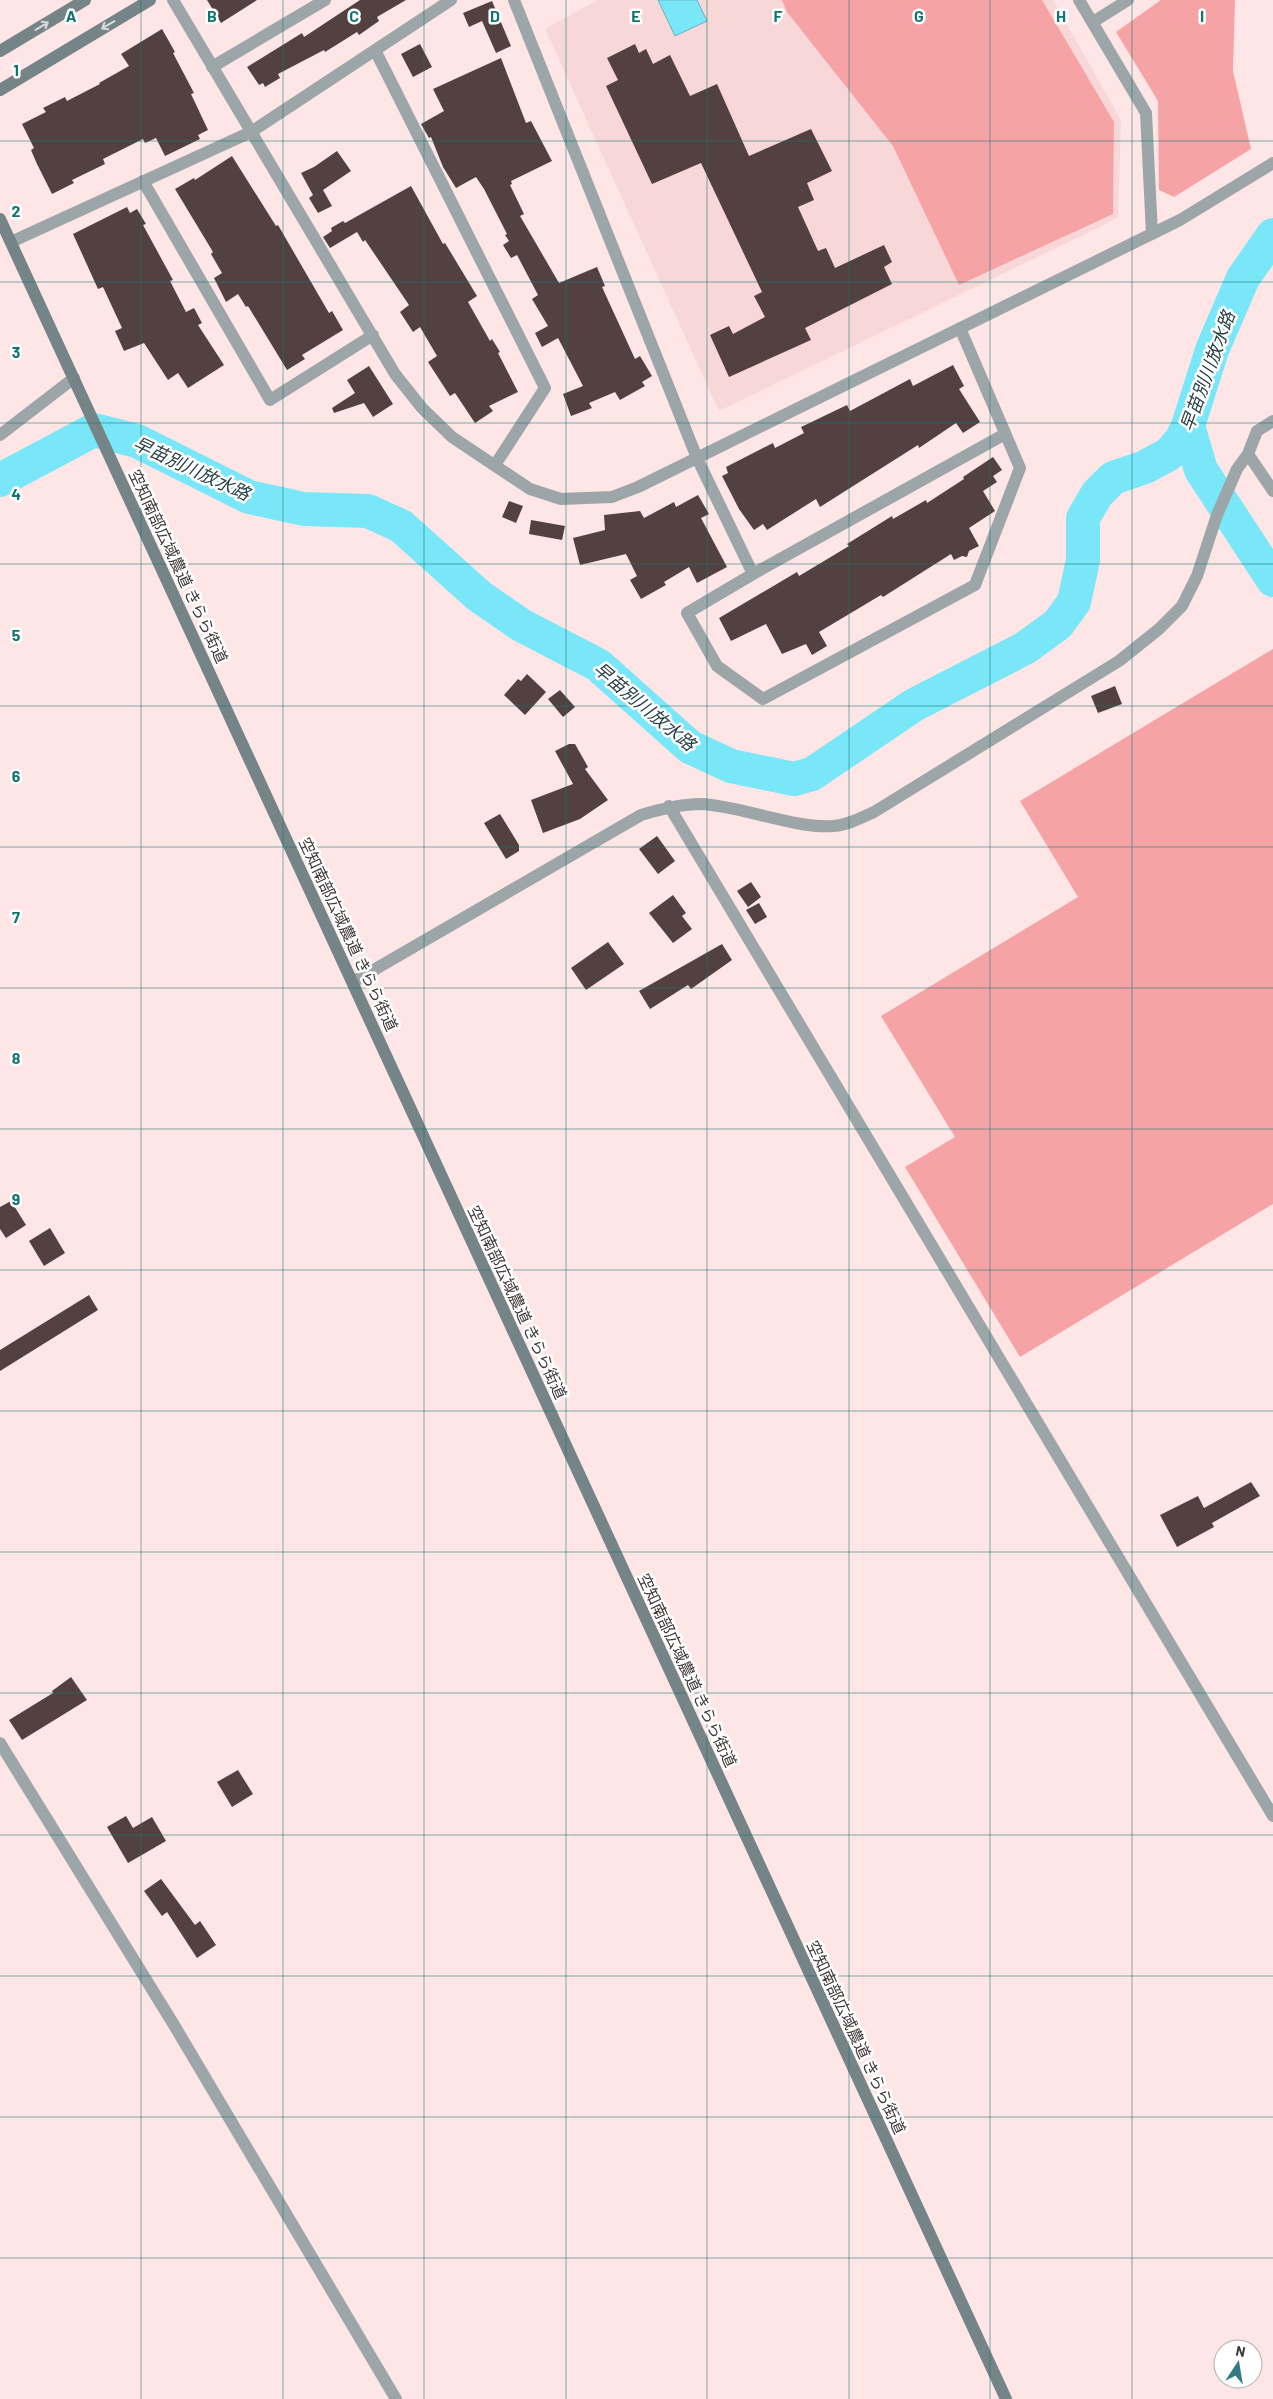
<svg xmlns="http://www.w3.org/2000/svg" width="1273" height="2399" font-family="Barlow,'Noto Sans JP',sans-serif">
<rect width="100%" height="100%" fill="#ffe6e6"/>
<path fill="#f7d7d7" d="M598 0H1053L1121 120 1118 218 719 411 545 29Z"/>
<path fill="#f6a3a6" d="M782 0H1042L1114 122 1113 214 959 285 893 146 787 12Z
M1161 0H1235L1233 71 1251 149 1174 197 1159 190 1158 101 1116 32Z
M1273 649V1204L1020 1357 905 1167 955 1137 881 1016 1078 897 1020 801Z"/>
<path fill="#7ae7f9" stroke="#68b2be" d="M658 0H697L707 21 675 36Z"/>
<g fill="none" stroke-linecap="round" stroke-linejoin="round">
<path stroke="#7ae7f9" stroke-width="34" d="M1188 426 1201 470 1273 580
M0 480 94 430 137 441 249 497 304 509 368 511 401 526 479 596 521 625 598 665 690 747 731 766 794 779 812 774 914 705 1025 648 1058 624 1074 602 1083 560V518L1097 494 1113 478 1145 467 1169 454 1181 440 1188 426 1212 350 1243 278 1273 235"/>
</g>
<path fill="#534040" d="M207 0H257L221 23Z
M360 0H406L377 17 379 21 359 35 357 32 325 52 324 50 278 74 280 78 265 87 263 83 259 85 247 67 302 33 304 37Z
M492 1 511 46 496 53 482 21 469 27 463 13Z
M162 29 175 52 173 53 194 93 191 94 208 130 198 135 200 139 165 156 156 138 145 143 143 139 103 159 105 164 72 180 74 183 52 194 37 164 31 150 34 148 22 124 46 112 43 108 65 97 67 101 100 84 99 83 129 66 121 54Z
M420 44 432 67 413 77 401 54Z
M635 44 639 53 646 49 653 64 670 55 690 96 717 84 749 156 811 129 832 171 807 183 814 200 798 207 818 251 826 248 835 268 884 245 892 262 884 267 892 284 805 328 811 340 729 377 710 335 729 326 733 334 765 317 754 296 762 292 701 163 652 184 606 86 618 80 607 58Z
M501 58 526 123 531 121 552 161 511 181 512 184 510 185 524 214 520 216 559 283 597 267 605 286 602 287 635 359 640 356 652 376 642 382 645 386 620 400 615 392 589 403 592 408 571 416 563 394 583 386 558 338 542 347 535 333 548 326 532 299 538 295 517 255 511 258 503 245 509 241 505 235 507 234 484 189 476 177 456 188 443 167 431 137 429 138 421 124 444 111 433 89Z
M337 151 351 171 323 190 332 206 318 213 309 198 313 195 301 173 314 167Z
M232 156 276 226 278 225 329 313 332 311 343 330 302 355 305 359 287 370 248 306 246 307 238 294 226 302 214 278 222 273 211 254 213 252 175 189 194 178 195 180Z
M411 186 443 244 445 243 477 296 468 302 490 341 492 339 500 352 498 353 518 392 489 406 493 411 475 423 455 393 450 396 428 362 437 356 420 327 413 332 400 312 409 305 365 240 363 242 357 232 330 248 323 237 332 231 331 228 343 221 345 223Z
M127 207 130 213 137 209 146 224 143 225 173 280 170 281 186 312 194 308 202 323 198 325 224 365 188 388 178 373 168 380 144 343 124 351 115 331 122 328 103 287 98 289 73 234Z
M953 365 964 386 959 389 980 422 963 433 956 423 919 448 918 445 820 507 816 499 767 530 763 524 754 530 739 509 722 476 728 473 726 467 773 443 775 448 804 433 801 427 847 405 850 411 910 379 913 386Z
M369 366 393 404 373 417 364 403 334 413 332 408 355 393 347 380Z
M993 457 1002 470 993 476 997 482 983 491 995 511 969 528 979 546 969 551 967 557 962 556 954 560 951 554 883 597 881 595 819 632 827 646 812 655 806 644 782 654 766 624 731 641 719 618 797 572 799 576 849 546 847 544 892 516 893 519 926 500 927 503 964 479 963 477Z
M698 495 709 514 701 518 727 567 697 583 689 567 664 582 666 585 641 599 630 580 637 576 626 554 580 565 573 538 605 530 604 515 640 511 644 518 674 502 676 507Z
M509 501 523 506 516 523 502 517Z
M531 520 565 526 562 540 529 534Z
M527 674 546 692 525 715 504 695 518 679 521 681Z
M1115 686 1122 704 1098 713 1091 696Z
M560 690 575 707 563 717 548 699Z
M569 744H575L588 767 585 769 608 800 580 819 543 833 531 800 573 784 555 751Z
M500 814 519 845V851L506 859 484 823Z
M657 836 675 861 658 874 639 849Z
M751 882 761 897 748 907 737 891Z
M673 895 686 913 682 916 692 929 673 943 649 913Z
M759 903 767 917 755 924 746 910Z
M608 942 624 964 586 990 571 968Z
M722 944 732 960 691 989 688 985 650 1009 639 991Z
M11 1201 26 1225 6 1238 0 1229V1207Z
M50 1228 65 1253 44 1266 29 1241Z
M89 1295 98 1310 0 1371V1350Z
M1251 1482 1260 1496 1212 1523 1214 1527 1177 1547 1160 1515 1198 1496 1204 1508Z
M71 1677 87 1700 22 1740 9 1720 53 1693 52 1691Z
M238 1770 253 1794 232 1807 217 1782Z
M126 1816 133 1828 152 1817 166 1841 128 1863 107 1827Z
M161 1879 195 1925 200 1921 216 1945 197 1958 167 1912 162 1916 144 1891Z"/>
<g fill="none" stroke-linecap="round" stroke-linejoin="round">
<path stroke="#9ca6a8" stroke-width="12" d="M173 0 395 374 422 408 452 437 530 489 561 499 612 497 638 487 1180 220 1273 163
M514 0 697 458 753 574
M1079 0 1146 113 1152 234
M1093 22 1128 0
M375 50 545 388 495 465
M212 67 325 0
M143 181 270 400 373 335
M11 242 251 132 451 0
M960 328 1020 468 975 585 763 699 717 666 687 613 753 574 1005 434
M1273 421 1257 431 1248 454 1273 491
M0 435 74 378
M669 806 1273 1816
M353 982 641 815C661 809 680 804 701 804 742 806 794 829 834 826 848 825 861 818 874 812L1119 661 1159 629 1182 606 1197 576 1217 515 1237 469 1248 454
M0 1743 174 2025 396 2399"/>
<path stroke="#758487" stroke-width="12" d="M0 51 85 0
M0 90 150 0
M0 219 1006 2399"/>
</g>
<defs><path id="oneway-shaft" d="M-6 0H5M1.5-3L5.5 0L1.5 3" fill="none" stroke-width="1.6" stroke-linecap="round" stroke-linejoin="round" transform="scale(1.25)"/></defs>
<g stroke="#d6dadb">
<use href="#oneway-shaft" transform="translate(108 25) rotate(149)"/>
<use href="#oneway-shaft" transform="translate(42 26) rotate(-31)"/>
</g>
<path fill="none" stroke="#0f766e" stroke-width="1" stroke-opacity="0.55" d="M141 0V2399M283 0V2399M424 0V2399M566 0V2399M707 0V2399M849 0V2399M990 0V2399M1132 0V2399M0 141H1273M0 282H1273M0 423H1273M0 564H1273M0 706H1273M0 847H1273M0 988H1273M0 1129H1273M0 1270H1273M0 1411H1273M0 1552H1273M0 1693H1273M0 1835H1273M0 1976H1273M0 2117H1273M0 2258H1273"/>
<g text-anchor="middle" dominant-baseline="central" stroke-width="5" stroke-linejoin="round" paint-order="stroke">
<g font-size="16" fill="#3f3636" stroke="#fff">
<text transform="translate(179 566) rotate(65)">空知南部広域農道 きらら街道</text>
<text transform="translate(349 934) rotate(65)">空知南部広域農道 きらら街道</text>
<text transform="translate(518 1302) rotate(65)">空知南部広域農道 きらら街道</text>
<text transform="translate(688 1670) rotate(65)">空知南部広域農道 きらら街道</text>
<text transform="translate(857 2037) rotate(65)">空知南部広域農道 きらら街道</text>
</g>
<g font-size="18" font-style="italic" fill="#284145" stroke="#fff">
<text transform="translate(1207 371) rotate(-70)">早苗別川放水路</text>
<text transform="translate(192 468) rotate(25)">早苗別川放水路</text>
<text transform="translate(645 706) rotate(40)">早苗別川放水路</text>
</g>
</g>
<g font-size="16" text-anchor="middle" font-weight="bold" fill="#0f766e" stroke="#fff" stroke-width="5" stroke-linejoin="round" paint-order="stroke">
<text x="71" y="22">A</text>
<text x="212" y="22">B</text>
<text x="354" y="22">C</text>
<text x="495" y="22">D</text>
<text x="636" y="22">E</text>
<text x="778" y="22">F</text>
<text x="919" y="22">G</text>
<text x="1061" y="22">H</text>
<text x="1202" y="22">I</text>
<text x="16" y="76">1</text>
<text x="16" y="217">2</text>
<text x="16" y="358">3</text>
<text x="16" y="500">4</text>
<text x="16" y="641">5</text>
<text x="16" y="782">6</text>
<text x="16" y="923">7</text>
<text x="16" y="1064">8</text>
<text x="16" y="1205">9</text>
</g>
<g transform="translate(1238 2364) rotate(12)"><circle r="24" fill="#ffffff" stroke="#b2afaf"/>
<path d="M0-4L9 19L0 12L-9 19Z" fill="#337a85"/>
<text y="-8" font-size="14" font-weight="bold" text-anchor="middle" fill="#3f3636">N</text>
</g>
</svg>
